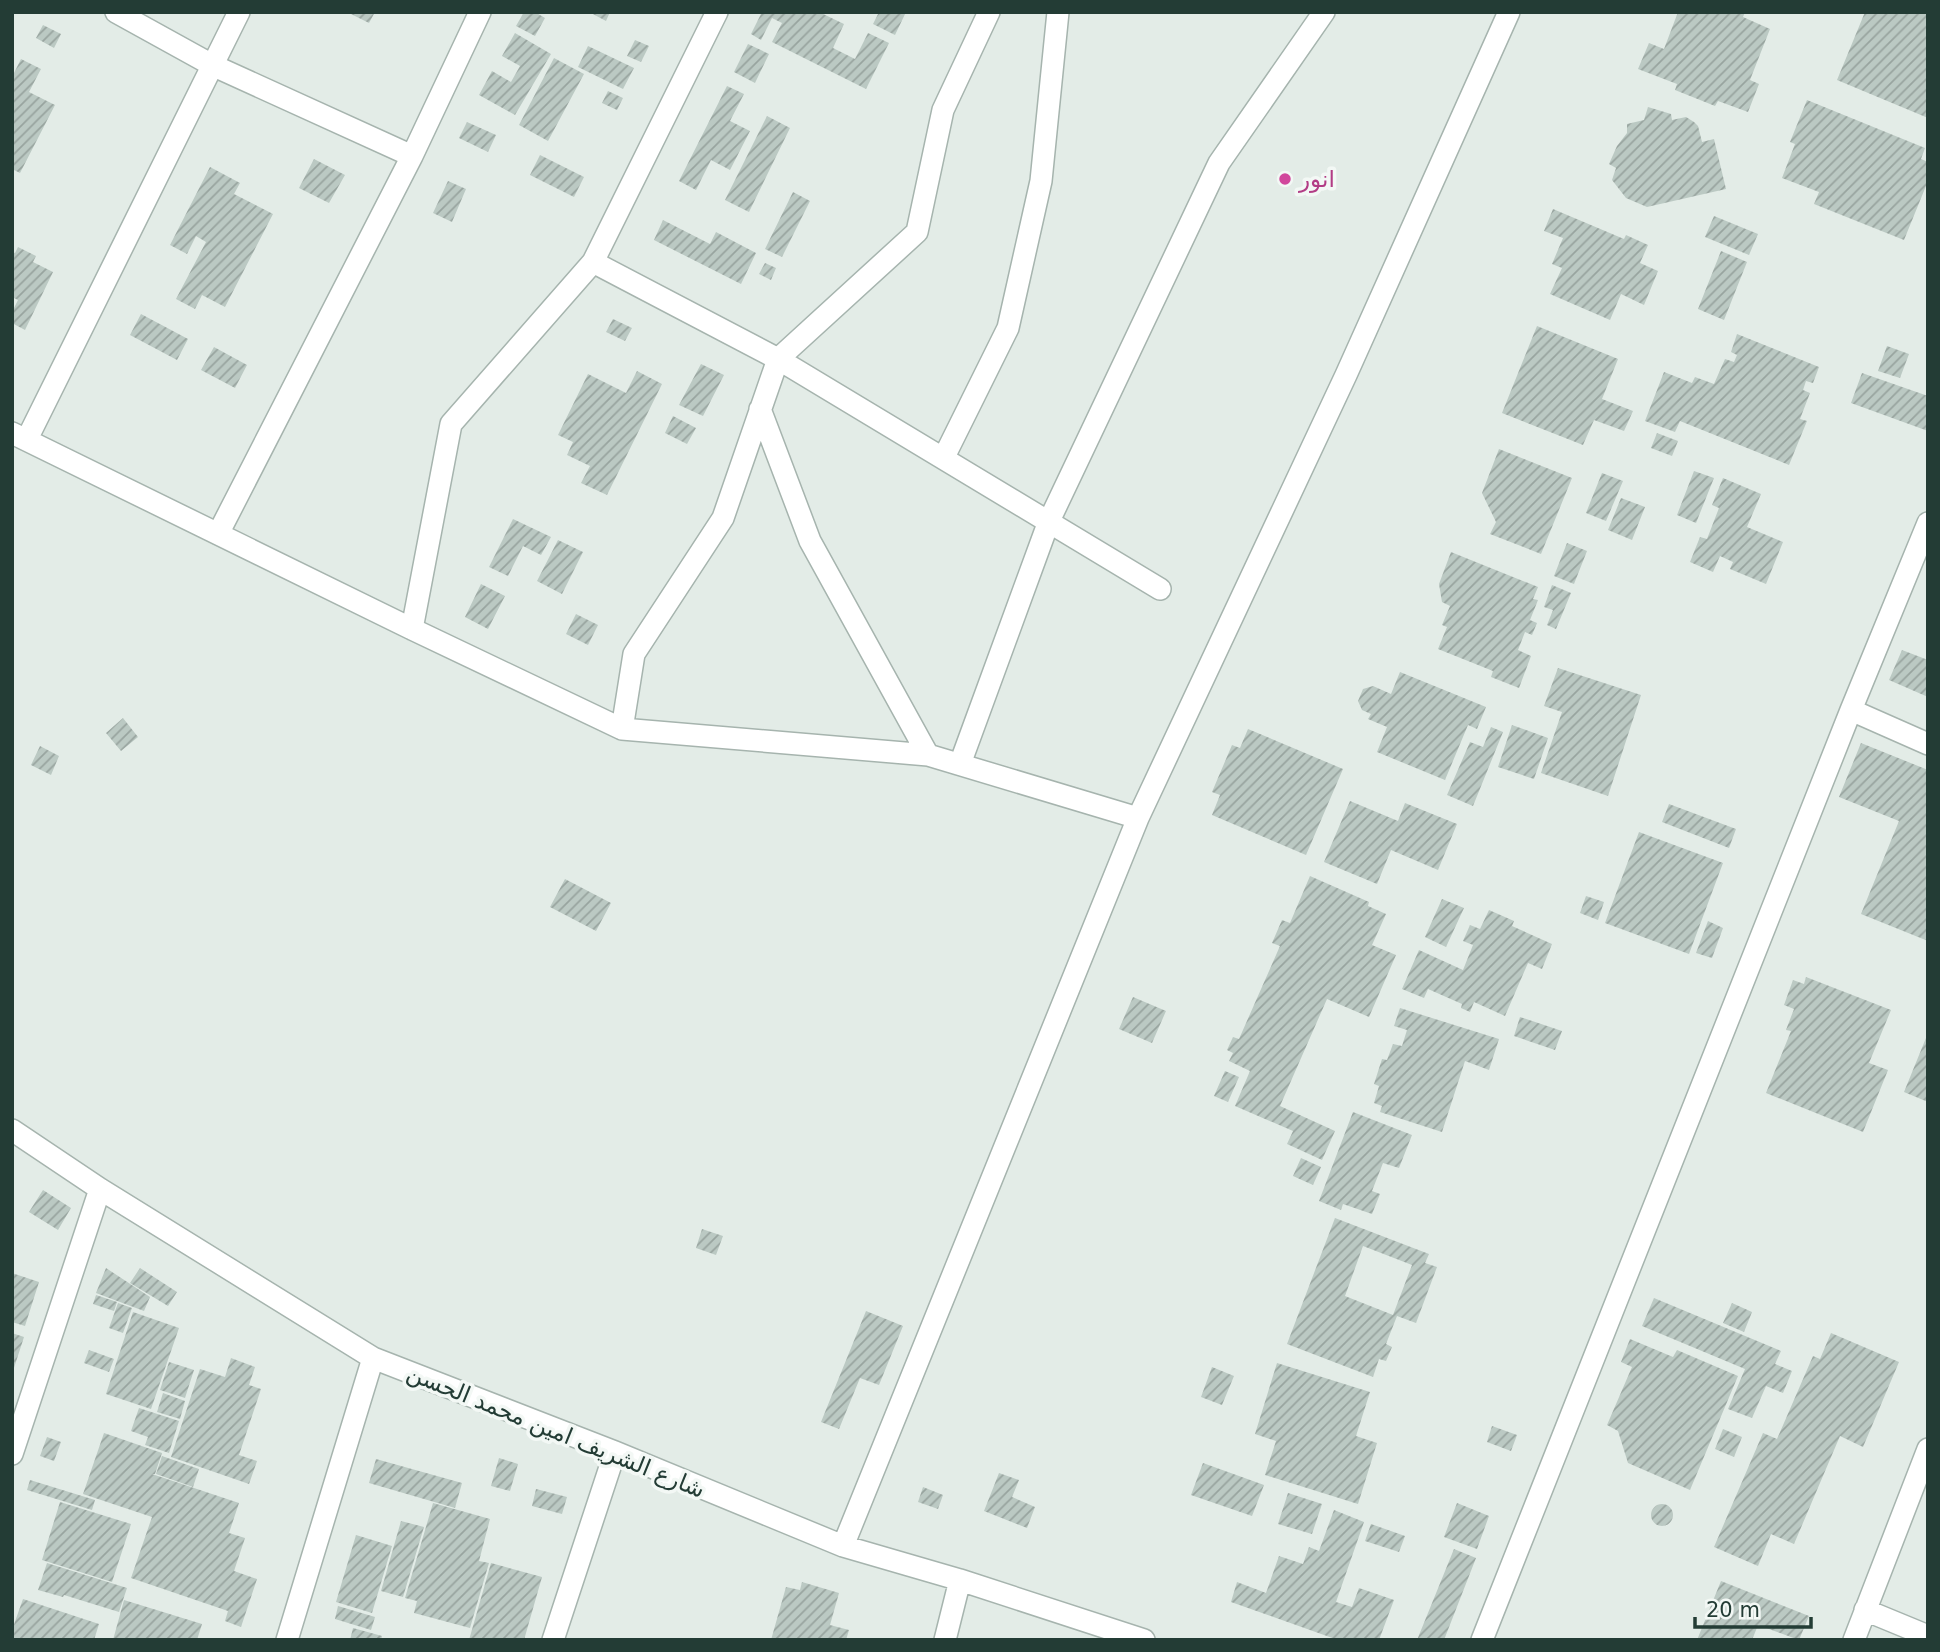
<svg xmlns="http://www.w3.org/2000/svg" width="1940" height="1652" font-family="'DejaVu Sans','Noto Sans Arabic',sans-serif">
<defs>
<pattern id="building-hatch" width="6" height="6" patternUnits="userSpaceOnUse" patternTransform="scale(1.75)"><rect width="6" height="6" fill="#bbc9c3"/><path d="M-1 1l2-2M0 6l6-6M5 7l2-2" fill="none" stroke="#98a49f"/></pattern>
</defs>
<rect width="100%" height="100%" fill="#e3ece7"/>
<path fill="url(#building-hatch)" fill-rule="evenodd" d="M347 12H375L369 23Z
M524 12H535L545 18 535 36 516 26Z
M589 12H610L606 21Z
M762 12H819L844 24 833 48 855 59 868 33 889 43 866 89 772 42 782 23 772 18 761 40 751 34Z
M879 12H906L895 35 873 24Z
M1678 12H1745L1743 17 1770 29 1750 80 1759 84 1748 112 1718 101 1715 106 1675 90 1677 84 1638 69 1649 43 1664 49Z
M1865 12H1921L1928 15V118L1837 80Z
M43 25 61 34 54 48 36 38Z
M515 33 551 54 515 115 479 95 492 71 511 82 520 66 502 56Z
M635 40 649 46 641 62 627 56Z
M748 44 769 54 755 83 734 72Z
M588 46 634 68 623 89 578 67Z
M554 58 584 74 548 141 519 125Z
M21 59 41 69 29 92 55 105 20 173 12 169V77Z
M727 86 744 94 730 121 750 131 730 170 711 160 696 190 679 181Z
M608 91 623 98 617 110 602 103Z
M1807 100 1925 148 1921 159 1928 162V181L1904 240 1814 204 1819 192 1782 178 1795 144 1790 142Z
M1648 107 1671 114 1672 120 1686 117 1694 122 1698 126 1702 142 1714 139 1726 189 1647 207 1626 198 1612 180 1616 168 1609 164 1617 146 1627 133V124L1644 120Z
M767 116 790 128 749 212 725 200Z
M467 122 496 135 488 152 459 138Z
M540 155 584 177 574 197 530 175Z
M314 159 345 175 329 203 299 188Z
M210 167 240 183 234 194 273 214 225 307 202 295 195 309 176 299 206 242 196 236 187 254 170 245Z
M448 181 466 189 452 222 433 213Z
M793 192 810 201 782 257 765 249Z
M1553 209 1624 239 1626 235 1648 245 1640 263 1658 271 1644 305 1621 294 1610 320 1550 294 1562 268 1552 264 1563 238 1544 231Z
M1714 216 1758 234 1749 255 1705 237Z
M663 220 710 244 716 232 756 253 741 284 654 240Z
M18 247 36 256 33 262 53 272 25 330 12 323V312L18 300 12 297V252L15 253Z
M1721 251 1747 262 1724 320 1698 309Z
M765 263 776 268 771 280 759 274Z
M141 314 188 339 177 360 130 335Z
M613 319 632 328 625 341 606 332Z
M1537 326 1618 359 1602 399 1633 411 1624 431 1594 420 1583 445 1502 413Z
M1737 334 1819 367 1813 383 1806 381 1803 390 1810 393 1800 419 1807 421 1789 465 1680 421 1675 432 1645 421 1664 372 1692 383 1695 377 1714 384 1725 359 1734 362 1737 355 1731 352Z
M1887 346 1909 354 1900 378 1878 371Z
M214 347 247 365 235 388 201 370Z
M701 364 724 375 703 416 679 405Z
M637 371 662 384 607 495 581 483 590 466 567 455 573 442 558 435 588 374 626 393Z
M1862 373 1928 396V431L1851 403Z
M673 416 696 428 687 444 665 433Z
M1657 433 1678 441 1672 456 1651 448Z
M1499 449 1572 478 1541 554 1490 534 1496 522 1482 493Z
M1694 471 1714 478 1696 523 1677 515Z
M1602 473 1623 481 1606 521 1586 513Z
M1723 478 1761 494 1747 527 1783 542 1766 584 1730 569 1733 562 1720 556 1713 572 1690 562 1700 537 1707 539 1719 508 1712 505Z
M1621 498 1645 507 1632 540 1608 530Z
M513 519 551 537 541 555 523 546 508 576 489 567Z
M558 540 583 552 562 594 537 581Z
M1567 543 1587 551 1574 584 1554 576Z
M1451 552 1538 587 1533 599 1538 600 1530 620 1537 623 1532 635 1525 632 1518 650 1531 656 1519 688 1491 677 1493 671 1438 649 1447 627 1442 625 1450 606 1442 602 1439 584Z
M481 584 505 596 488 629 465 617Z
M1552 585 1571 593 1556 629 1547 625 1553 610 1544 607Z
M576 614 598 625 588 645 566 634Z
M1902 650 1928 660V697L1889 680Z
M1558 668 1641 695 1608 796 1541 773 1562 712 1544 706Z
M1400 672 1486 707 1477 729 1468 725 1445 780 1377 752 1387 727 1368 719 1371 714 1362 710 1358 701 1363 689 1373 686 1391 694Z
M123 718 138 737 121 751 106 733Z
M1512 725 1548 738 1534 779 1498 767Z
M1491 727 1503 732 1473 806 1447 795 1470 742 1483 747Z
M1248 729 1343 769 1306 855 1212 815 1220 795 1212 792 1232 745 1240 748Z
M1861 743 1928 770V941L1861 914 1899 821 1839 797Z
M40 746 59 756 51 775 31 765Z
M1350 801 1398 821 1405 803 1457 824 1438 870 1391 850 1377 884 1324 862Z
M1669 804 1736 829 1729 848 1662 822Z
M1639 832 1723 863 1689 954 1605 923Z
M1310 876 1369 902 1368 906 1386 914 1372 945 1396 955 1369 1017 1327 999 1280 1106 1335 1131 1322 1160 1287 1144 1293 1131 1235 1106 1250 1071 1229 1061 1233 1053 1227 1050 1233 1037 1239 1039 1280 946 1272 943 1282 920 1290 923Z
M565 879 611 903 596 931 550 907Z
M1586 896 1604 902 1598 920 1580 913Z
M1442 899 1464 908 1446 947 1425 937Z
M1489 910 1514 921 1512 926 1552 944 1542 969 1528 963 1505 1016 1474 1002 1470 1012 1461 1008 1462 1004 1428 989 1424 998 1402 989 1419 950 1463 970 1473 945 1463 941 1470 925 1480 929Z
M1708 921 1723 928 1712 958 1696 953Z
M1806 977 1891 1010 1869 1063 1888 1070 1863 1132 1766 1093 1791 1031 1786 1030 1794 1009 1784 1005 1793 980 1804 984Z
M1133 997 1166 1011 1152 1043 1119 1029Z
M1400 1008 1499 1039 1489 1070 1465 1061 1442 1132 1380 1112 1382 1106 1374 1103 1379 1086 1374 1084 1382 1059 1387 1060 1393 1044 1402 1046 1407 1030 1394 1026Z
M1520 1017 1562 1031 1555 1050 1514 1036Z
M1928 1033V1102L1904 1092Z
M1225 1071 1239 1077 1228 1102 1214 1096Z
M1353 1112 1412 1135 1399 1168 1383 1163 1372 1191 1380 1194 1372 1214 1343 1204 1341 1210 1319 1201Z
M1301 1158 1321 1167 1313 1185 1293 1176Z
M43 1190 71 1208 58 1230 29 1212Z
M1335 1218 1429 1254 1425 1263 1437 1267 1416 1323 1397 1316 1386 1344 1392 1347 1386 1361 1379 1359 1373 1377 1287 1344ZM1363 1246 1412 1265 1393 1315 1345 1296Z
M702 1229 723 1236 716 1255 696 1248Z
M106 1268 150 1297 144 1311 96 1293Z
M140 1268 177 1292 168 1306 130 1283Z
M12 1273 39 1282 25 1326 12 1322Z
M96 1295 117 1302 114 1311 93 1304Z
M1654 1298 1781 1351 1775 1364 1792 1371 1783 1393 1766 1386 1752 1418 1728 1409 1745 1369 1642 1326Z
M118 1303 132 1308 123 1333 109 1328Z
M1732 1303 1752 1312 1744 1332 1723 1323Z
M866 1311 903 1326 879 1385 860 1378 839 1429 821 1422Z
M133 1312 179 1328 151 1409 106 1394Z
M12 1333 24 1337 13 1371H12Z
M1831 1333 1899 1362 1863 1447 1840 1436 1794 1544 1771 1534 1758 1566 1714 1547 1763 1433 1777 1439 1813 1356 1820 1359Z
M1630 1339 1673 1357 1677 1350 1738 1376 1690 1490 1628 1463 1618 1431 1607 1425 1632 1367 1621 1362Z
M89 1350 114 1359 109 1372 84 1363Z
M231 1358 255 1367 249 1385 261 1389 239 1455 257 1461 249 1484 171 1457 200 1369 225 1377Z
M169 1362 194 1370 185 1398 160 1390Z
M1277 1363 1370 1392 1356 1436 1377 1443 1358 1504 1265 1475 1276 1441 1255 1434Z
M1212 1367 1234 1376 1222 1405 1201 1397Z
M163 1393 185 1401 180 1419 157 1412Z
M139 1408 179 1421 169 1453 145 1445 148 1437 131 1431Z
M1492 1426 1517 1435 1511 1451 1487 1442Z
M1723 1429 1742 1437 1734 1457 1715 1449Z
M104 1433 162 1453 155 1474H152L239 1503 229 1533 245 1538 234 1571 257 1579 241 1627 225 1621 228 1611 131 1578 152 1517 83 1494Z
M47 1437 61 1442 54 1461 40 1456Z
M162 1456 199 1469 193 1487 156 1474Z
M499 1458 518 1464 510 1491 491 1486Z
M376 1459 462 1483 455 1508 369 1483Z
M1203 1463 1264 1485 1252 1516 1191 1495Z
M999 1473 1019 1480 1012 1497 1035 1507 1027 1528 984 1511Z
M30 1480 95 1500 92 1510 27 1490Z
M923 1487 943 1495 938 1509 918 1502Z
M536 1489 567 1497 562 1514 532 1506Z
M1288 1493 1322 1504 1312 1534 1278 1524Z
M60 1502 131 1524 112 1582 42 1560Z
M433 1503 490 1519 479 1561 489 1563 470 1628 414 1613 417 1601 405 1598Z
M1457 1503 1489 1516 1477 1549 1444 1537Z
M1651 1515a11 11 0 1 1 22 0a11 11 0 1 1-22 0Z
M1334 1510 1364 1522 1336 1602 1352 1607 1359 1588 1394 1600 1379 1640H1338L1231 1602 1237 1582 1266 1593 1279 1556 1303 1564 1309 1547 1319 1551Z
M401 1521 424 1527 403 1597 381 1591Z
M1371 1524 1405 1536 1399 1552 1365 1541Z
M356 1535 392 1546 372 1613 336 1602Z
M1454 1549 1476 1558 1444 1640H1417Z
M47 1563 127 1588 119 1612 64 1595 63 1597 38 1590Z
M491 1563 542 1577 524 1640H469Z
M1721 1581 1809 1616 1799 1640 1758 1625 1752 1640H1697Z
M802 1582 839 1593 830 1625 849 1630 846 1640H771L786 1587 800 1590Z
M23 1599 99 1624 94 1640H12V1630Z
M124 1600 202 1624 197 1640H113Z
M338 1606 375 1617 371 1630 335 1619Z
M353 1628 382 1636 381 1640H350Z"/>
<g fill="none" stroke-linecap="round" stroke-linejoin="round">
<g stroke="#a6b4ae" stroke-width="24">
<path id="minor" d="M116 12 212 65 412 156
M593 262 778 359 1160 589
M760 409 810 541 928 755
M12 433 412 629 622 729 928 755 1138 818
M27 439 239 12
M944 457 1008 328 1041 181 1058 12
M218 534 412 156 480 12
M412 629 451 424 593 262 717 12
M1851 710 1928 744
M622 729 634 654 723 518 778 359 917 232 943 110 989 12
M960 764 1049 521 1219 163 1324 12
M12 1130 100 1189 373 1358 615 1452 843 1546 960 1580 1144 1640
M12 1454 100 1189
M843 1546 1138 818 1346 375 1509 12
M1865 1610 1928 1636
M287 1640 373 1358
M553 1640 615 1452
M945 1640 960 1580
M1482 1640 1851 710 1928 523
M1854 1640 1928 1449"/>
</g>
<use href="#minor" stroke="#fff" stroke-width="21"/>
</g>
<circle fill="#d1479c" stroke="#f3f8f5" stroke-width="2.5" cx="1285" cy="179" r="7"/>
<g text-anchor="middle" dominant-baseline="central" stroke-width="7" stroke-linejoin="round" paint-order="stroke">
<g font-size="23" fill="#b23c85" stroke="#f3f8f5" text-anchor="start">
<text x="1299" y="179">انور</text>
</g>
<g font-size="23" fill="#233c35" stroke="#f3f8f5">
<text transform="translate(556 1431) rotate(22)">شارع الشريف امين محمد الحسن</text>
</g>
</g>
<rect width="1940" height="1652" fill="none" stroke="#233c35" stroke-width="28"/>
<path d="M1695 1617v10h116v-10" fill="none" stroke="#233c35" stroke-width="3.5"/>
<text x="1706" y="1617" font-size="21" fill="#233c35" stroke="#f3f8f5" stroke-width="5" paint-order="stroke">20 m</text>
</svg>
